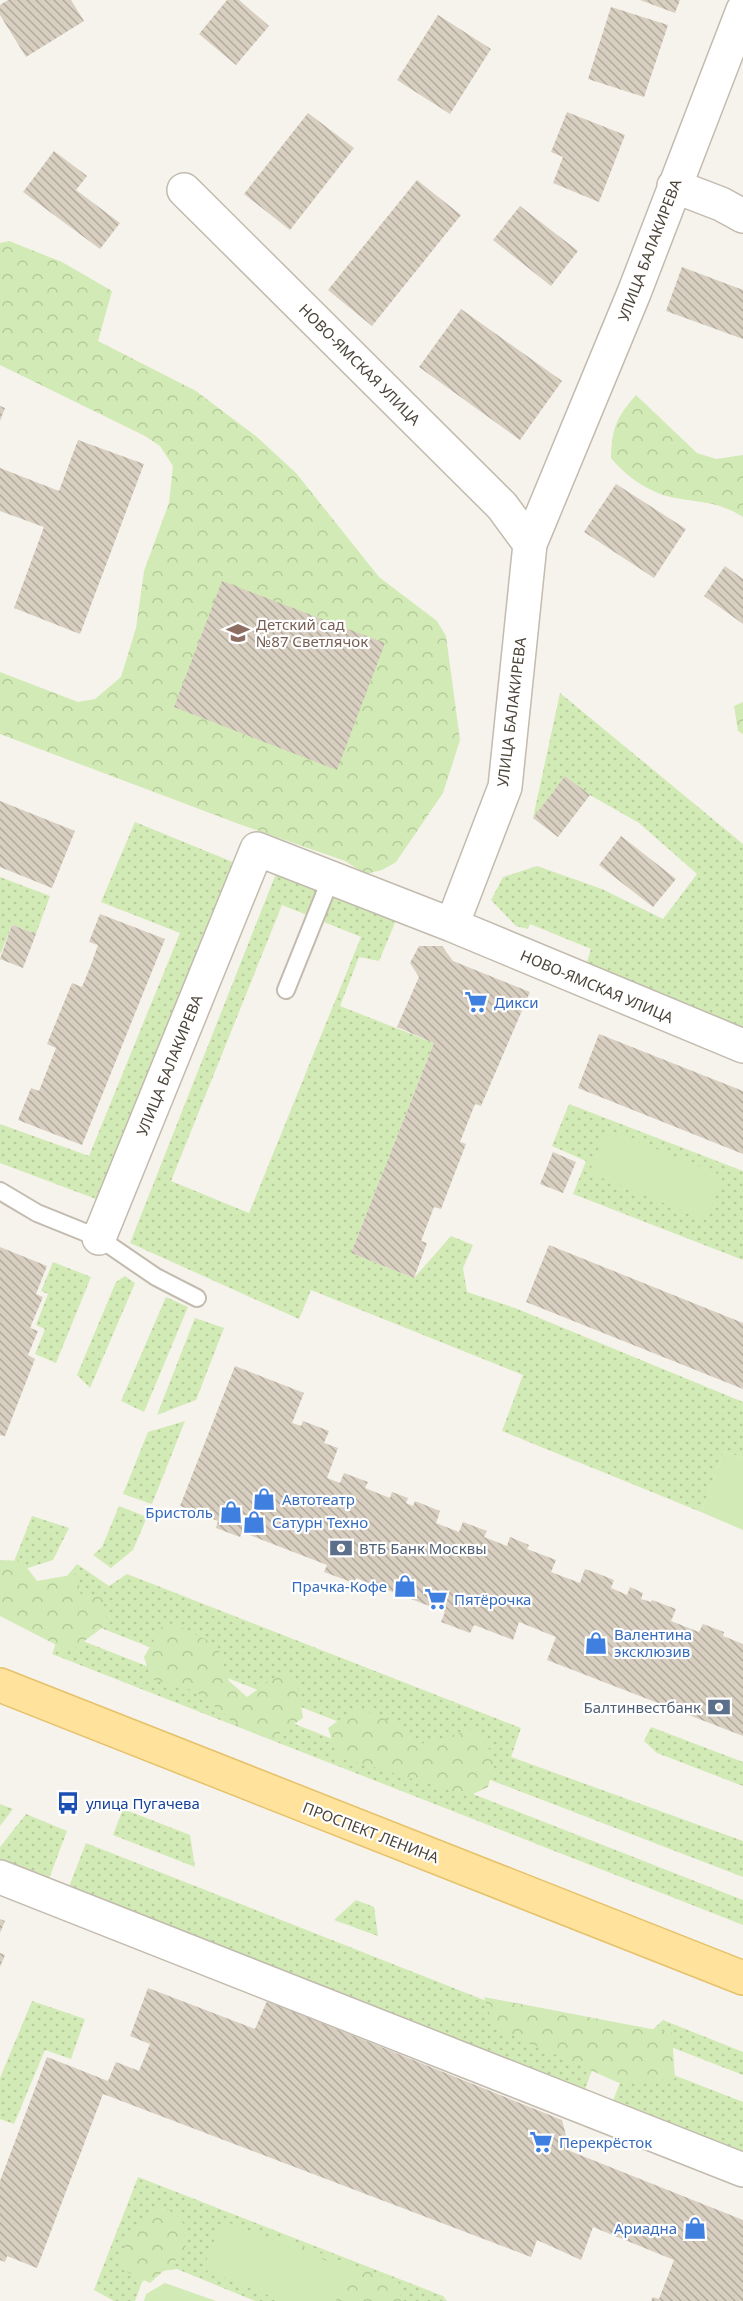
<svg xmlns="http://www.w3.org/2000/svg" width="743" height="2301" font-family="'Noto Sans',sans-serif">
<defs>
<pattern id="grass-dots" width="8" height="8" patternUnits="userSpaceOnUse" patternTransform="scale(1.5)"><rect width="8" height="8" fill="#d2eab5"/><path d="M2 2h.1M6 6h.1" fill="none" stroke="#b6ca9c" stroke-width="1.8" stroke-linecap="round"/></pattern>
<pattern id="forest-crowns" width="20" height="18" patternUnits="userSpaceOnUse" patternTransform="scale(1.5)"><rect width="20" height="18" fill="#d2eab5"/><path d="M2 6a3 3 0 1 1 6 0M12 15a3 3 0 1 1 6 0" fill="none" stroke="#b6ca9c"/></pattern>
<pattern id="building-back-hatch" width="6" height="6" patternUnits="userSpaceOnUse" patternTransform="scale(1.5)"><rect width="6" height="6" fill="#d8cfc1"/><path d="M-1 5l2 2M0 0l6 6M5-1l2 2" fill="none" stroke="#b1aa9e"/></pattern>
</defs>
<rect width="100%" height="100%" fill="#f6f3ec"/>
<path fill="url(#grass-dots)" fill-rule="evenodd" d="M560 693 743 844V1027L586 965 591 949 530 924 528 929 516 926 491 900 503 877 537 866 602 889 663 919 697 874 639 823 590 795 565 776 533 818Z
M135 822 240 865 104 1202 0 1163V1124L89 1156 180 933 101 902Z
M277 871 397 918 379 961 359 957 340 1006 434 1043 351 1253 414 1278 451 1236 473 1245 463 1268 467 1292 515 1308 743 1402V1458L724 1451 701 1512 502 1431 523 1375 311 1290 299 1319 130 1243ZM282 905 361 937 249 1213 171 1181Z
M0 877 50 896 36 934 12 925 0 955Z
M569 1104 743 1171V1260L573 1194 586 1161 552 1146Z
M53 1262 91 1277 56 1363 35 1354 45 1329 36 1325 48 1294 41 1291Z
M125 1276 135 1283 90 1388 77 1375 116 1282Z
M166 1297 188 1307 144 1412 121 1401Z
M195 1318 224 1328 196 1400 157 1415Z
M185 1421 152 1504 123 1494 148 1432Z
M119 1506 147 1517 133 1550 111 1568 93 1555 102 1547Z
M32 1516 69 1528 53 1560 9 1574Z
M77 1564 109 1586 127 1574 521 1728 511 1757 743 1841V1877L321 1715 43 1605Z
M60 1632 743 1900V1925L52 1654Z
M651 1727 743 1762V1786L657 1753 644 1741Z
M0 1804 13 1809 0 1826Z
M123 1809 190 1835 195 1867 113 1835Z
M26 1814 67 1831 48 1881 0 1862V1847Z
M86 1843 601 2046 584 2092 68 1889Z
M356 1900 374 1907 378 1936 334 1920Z
M32 2001 85 2019 71 2059 45 2050 14 2124 0 2119V2078Z
M663 2020 743 2052V2075L645 2037Z
M630 2058 743 2102V2155L612 2103Z
M138 2177 443 2296 447 2301H255L177 2269 155 2272 142 2282 135 2301H114L94 2290Z"/>
<path fill="url(#forest-crowns)" d="M9 241 62 262 112 291 98 341 196 391 257 437 296 473 379 577 437 621 446 636 460 740 443 793 396 862 382 870 366 874 345 861 239 824 0 734V672L78 702 95 699 121 677 136 628 144 571 169 503 173 466 160 446 145 436 0 365V243Z
M636 395 697 453 716 459 743 455V517C713 498 694 504 663 495 643 488 624 474 611 458 612 428 616 418 636 395Z
M743 702V734L738 731 734 706Z
M0 1560 22 1561 37 1581 77 1574 81 1596 103 1597 107 1624 70 1652 0 1616Z
M164 1623 174 1624 217 1645 229 1681 247 1697 283 1671 299 1690 303 1718 273 1738 241 1727 195 1691 151 1679 144 1657Z
M357 1707 404 1727 420 1744 475 1729 496 1759 488 1787 469 1796 337 1756 328 1728Z
M484 1997 672 2033 675 2079 619 2083 494 2027Z
M158 2202 183 2220 186 2251 150 2283 119 2268 126 2242Z
M278 2237 399 2283 401 2301H336L260 2255Z"/>
<path fill="#d2eab5" d="M607 1129 723 1176 706 1220 589 1173Z
M724 1451 743 1458V1530L701 1512Z
M222 2220 348 2269 336 2301H283L203 2269Z
M165 2283 216 2301H144L146 2294Z"/>
<path fill="url(#building-back-hatch)" d="M8 0H71L84 21 26 57 0 15V5Z
M227 0H239L269 26 236 65 199 34Z
M640 0H680L675 13Z
M611 7 668 25 644 97 588 79Z
M438 15 491 49 450 114 397 80Z
M567 112 625 135 599 202 553 183 563 157 551 152Z
M308 113 354 148 290 230 244 194Z
M54 151 87 176 76 190 120 223 100 249 23 192Z
M417 180 461 215 372 326 328 290Z
M520 206 578 251 551 286 493 240Z
M682 267 743 290V339L666 311Z
M461 309 562 381 520 440 419 367Z
M0 406 5 408 0 421Z
M78 440 144 464 80 634 14 608 44 527 0 511V468L59 491Z
M616 484 686 529 654 578 584 532Z
M725 566 743 579V624L704 596Z
M222 581 385 643 337 770 174 707Z
M565 776 590 795 558 837 533 818Z
M0 801 75 831 52 888 0 867Z
M621 836 676 879 653 907 599 865Z
M100 914 165 939 82 1145 18 1120 31 1088 39 1091 56 1048 47 1044 72 983 82 987 91 965 98 945 89 942Z
M12 925 36 934 23 968 0 959Z
M419 946H442L453 961 530 992 481 1106 475 1104 460 1142 466 1144 441 1209 434 1207 421 1241 427 1243 414 1278 351 1253 434 1043 397 1027 419 977 410 963Z
M599 1034 743 1091V1154L578 1088Z
M553 1152 576 1162 563 1193 540 1184Z
M549 1245 743 1323V1389L526 1302Z
M0 1247 47 1266 36 1294 43 1297 30 1328 38 1331 28 1355 35 1359 5 1436 0 1435Z
M235 1366 304 1393 292 1423 301 1426 303 1421 329 1431 324 1443 338 1448 327 1478 340 1483 344 1473 368 1482 365 1488 390 1498 392 1492 408 1498 406 1503 413 1506 415 1501 440 1511 436 1523 459 1532 463 1522 487 1531 484 1537 507 1546 510 1537 529 1545 527 1549 556 1560 551 1572 580 1583 585 1569 599 1574 614 1580 611 1588 627 1595 630 1587 643 1593 641 1599 651 1602 652 1600 676 1609 671 1621 699 1632 703 1624 724 1632 723 1636 743 1644V1736L547 1660 556 1637 519 1622 513 1640 474 1625 470 1633 441 1622 445 1612 356 1578 354 1583 324 1572 327 1565 242 1532 240 1537 216 1528 218 1521 180 1506Z
M0 1919 5 1921 0 1933Z
M0 1953 5 1955 0 1967Z
M148 1988 255 2029 267 2001 562 2120 570 2151 743 2220V2301H651L653 2297 659 2299 674 2260 593 2227 581 2260 537 2240 531 2257 103 2094 37 2268 7 2256 5 2262 0 2260V2181L47 2057 108 2081 116 2062 139 2071 150 2044 130 2036Z"/>
<g fill="none" stroke-linecap="round" stroke-linejoin="round">
<g stroke="#c2bbae" stroke-width="20">
<path id="lane" d="M286 990 331 878
M0 1191 37 1213 99 1238 156 1277 197 1298"/>
</g>
<g stroke="#c2bbae" stroke-width="36">
<path id="street" d="M674 186 721 204 743 216
M184 190 502 506 530 544
M452 925 505 787 530 544 634 293 743 10
M99 1238 257 849 452 925 743 1046
M0 1877 743 2170"/>
</g>
<g stroke="#e6c16a" stroke-width="36">
<path id="primary" d="M0 1685 743 1978"/>
</g>
<use href="#lane" stroke="#fff" stroke-width="16"/>
<use href="#street" stroke="#fff" stroke-width="33"/>
<use href="#primary" stroke="#ffe39c" stroke-width="33"/>
</g>
<defs>
<g id="school-bare" transform="scale(1.8)"><path d="M0-5L7-2L0 1L-7-2ZM-4 1L0 2.5L4 1V4Q0 6-4 4Z" fill="#8d6e63" stroke="#fff" stroke-width="2.5" paint-order="stroke"/></g>
<g id="supermarket-bare" transform="scale(1.8)"><path d="M-6-5.5h2.5l.6 2H6L4.5 2H-2.5L-4.4-4H-6ZM-1.5 3.2a1.3 1.3 0 1 0 .1 0ZM3 3.2a1.3 1.3 0 1 0 .1 0Z" fill="#3f7fe0" stroke="#fff" stroke-width="2.5" paint-order="stroke"/></g>
<g id="shop-bare" transform="scale(1.8)"><path d="M-5-2.5h2.3a2.7 3.5 0 0 1 5.4 0H5L5.5 6h-11ZM-1.5-2.5h3a1.5 2.3 0 0 0-3 0Z" fill="#3f7fe0" stroke="#fff" stroke-width="2.5" paint-order="stroke"/></g>
<g id="bank-bare" transform="scale(1.8)"><path d="M-6-4H6V4H-6ZM0-2.3a2.3 2.3 0 1 0 0 4.6a2.3 2.3 0 1 0 0-4.6Z" fill="#5c6f8a" stroke="#fff" stroke-width="2.5" paint-order="stroke"/></g>
<g id="bus-bare" transform="scale(1.8)"><path d="M-5-6H5V4H4V6H2V4H-2V6H-4V4H-5ZM-3.5-4V0h7V-4ZM-3.5 1.2v1.5H-2V1.2ZM2 1.2v1.5H3.5V1.2Z" fill="#1a4fb4" stroke="#fff" stroke-width="2.5" paint-order="stroke"/></g>
</defs>
<g fill-rule="evenodd">
<use href="#school-bare" x="238" y="633"/>
<use href="#supermarket-bare" x="476" y="1002"/>
<use href="#shop-bare" x="264" y="1499"/>
<use href="#shop-bare" x="231" y="1512"/>
<use href="#shop-bare" x="254" y="1522"/>
<use href="#bank-bare" x="341" y="1548"/>
<use href="#shop-bare" x="405" y="1586"/>
<use href="#supermarket-bare" x="436" y="1599"/>
<use href="#shop-bare" x="596" y="1643"/>
<use href="#bank-bare" x="719" y="1707"/>
<use href="#bus-bare" x="68" y="1803"/>
<use href="#supermarket-bare" x="541" y="2142"/>
<use href="#shop-bare" x="695" y="2228"/>
</g>
<g text-anchor="middle" dominant-baseline="central" stroke-width="4.5" stroke-linejoin="round" paint-order="stroke">
<g font-size="15" fill="#4b4439" stroke="#fff">
<text transform="translate(649 250) rotate(-69)">УЛИЦА БАЛАКИРЕВА</text>
<text transform="translate(360 364) rotate(45)">НОВО-ЯМСКАЯ УЛИЦА</text>
<text transform="translate(511 712) rotate(-83)">УЛИЦА БАЛАКИРЕВА</text>
<text transform="translate(597 986) rotate(23)">НОВО-ЯМСКАЯ УЛИЦА</text>
<text transform="translate(169 1065) rotate(-68)">УЛИЦА БАЛАКИРЕВА</text>
<text transform="translate(371 1832) rotate(21)">ПРОСПЕКТ ЛЕНИНА</text>
</g>
<g font-size="15" fill="#785e54" stroke="#fff" text-anchor="start">
<text x="256" y="624">Детский сад<tspan x="256" dy="17">№87 Светлячок</tspan></text>
</g>
<g font-size="15" fill="#366cbe" stroke="#fff" text-anchor="start">
<text x="494" y="1002">Дикси</text>
<text x="282" y="1499">Автотеатр</text>
<text x="213" y="1512" text-anchor="end">Бристоль</text>
<text x="272" y="1522">Сатурн Техно</text>
<text x="387" y="1586" text-anchor="end">Прачка-Кофе</text>
<text x="454" y="1599">Пятёрочка</text>
<text x="614" y="1634">Валентина<tspan x="614" dy="17">эксклюзив</tspan></text>
<text x="559" y="2142">Перекрёсток</text>
<text x="677" y="2228" text-anchor="end">Ариадна</text>
</g>
<g font-size="15" fill="#4e5e75" stroke="#fff" text-anchor="start">
<text x="359" y="1548">ВТБ Банк Москвы</text>
<text x="701" y="1707" text-anchor="end">Балтинвестбанк</text>
</g>
<g font-size="15" fill="#164399" stroke="#fff" text-anchor="start">
<text x="86" y="1803">улица Пугачева</text>
</g>
</g>
</svg>
